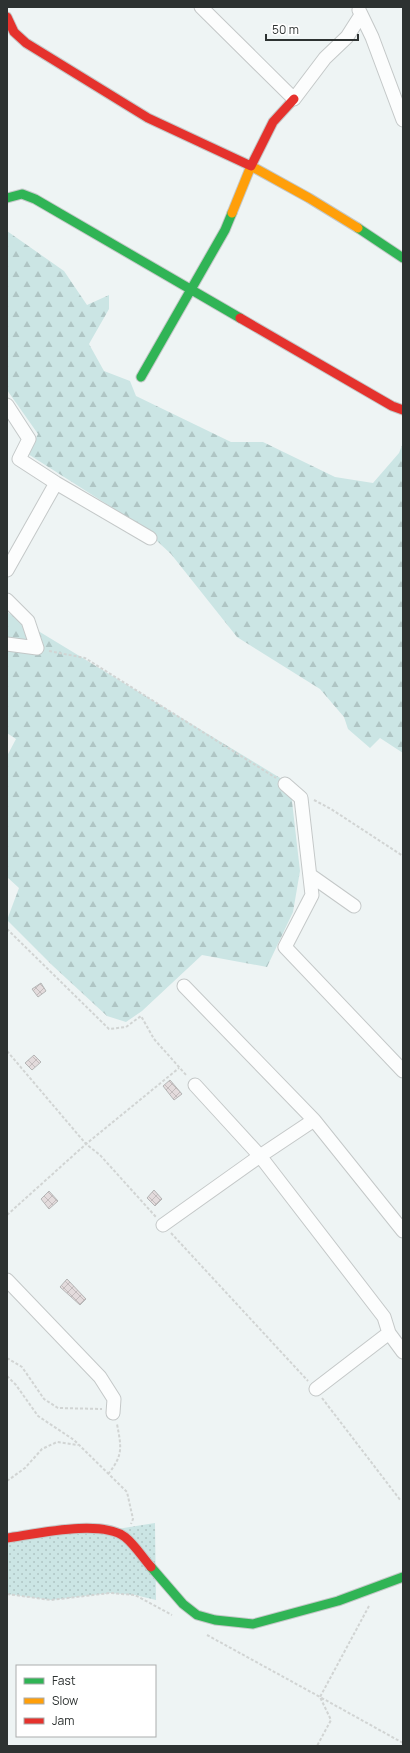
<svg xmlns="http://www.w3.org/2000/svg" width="410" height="1753" font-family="Manrope,sans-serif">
<defs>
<pattern id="grass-dots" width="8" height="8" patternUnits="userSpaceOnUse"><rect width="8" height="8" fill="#cbe5e4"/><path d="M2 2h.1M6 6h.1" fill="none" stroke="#afc5c4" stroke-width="1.8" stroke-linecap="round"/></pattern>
<pattern id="forest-firs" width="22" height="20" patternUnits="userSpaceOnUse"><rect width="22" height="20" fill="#cbe5e4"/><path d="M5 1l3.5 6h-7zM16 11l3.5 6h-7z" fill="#afc5c4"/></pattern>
<pattern id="building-cross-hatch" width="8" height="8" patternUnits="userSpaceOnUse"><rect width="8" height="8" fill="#e3dbdc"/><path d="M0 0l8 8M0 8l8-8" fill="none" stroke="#c3bcbd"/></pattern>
</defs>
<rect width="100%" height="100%" fill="#eef4f4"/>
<path fill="url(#grass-dots)" d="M155 1523 156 1600 135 1595 110 1593 51 1600 7 1594V1538L111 1530Z"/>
<path fill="url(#forest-firs)" d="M7 231 64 271 87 305 109 295V309L89 344 104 371 130 381 136 396 231 442H263L335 477 373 483 399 453 403 443V753L380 738 370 748 348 729 344 717 320 689 237 637 171 554 141 526 28 454 38 434 7 390Z
M7 612 290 784 300 871 293 912 267 967 202 955 142 1011 126 1022 107 1016 53 966 7 920 19 888 7 877V756L16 739 7 733Z"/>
<path fill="url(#building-cross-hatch)" stroke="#b5b6b6" d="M41 983 46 991 38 997 32 989Z
M34 1055 41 1062 32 1070 25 1063Z
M170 1080 182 1094 174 1100 163 1086Z
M154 1190 162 1199 155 1206 147 1198Z
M49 1191 58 1201 49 1209 41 1199Z
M67 1279 86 1299 80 1305 60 1287Z"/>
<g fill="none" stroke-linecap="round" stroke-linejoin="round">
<g stroke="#c4c8c8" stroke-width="15">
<path id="street" d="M201 7 294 99 325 58 347 37 361 15
M359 10 372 37 403 120
M7 405 29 439 19 459 56 483 150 538
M7 570 56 483
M7 600 28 621 37 648 7 644
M285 784 301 798 312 895 285 947 403 1071
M310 875 354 906
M184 986 314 1120
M195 1085 260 1156 384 1317 389 1333 403 1352
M163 1225 260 1156 314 1120 403 1231
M7 1280 100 1377 114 1399 113 1413
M316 1389 389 1333"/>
</g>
<g stroke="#c4c8c8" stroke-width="11">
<path id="fast" d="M7 198 22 194 35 199 240 318
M358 228 403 258
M141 377 225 230 232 213
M151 1567 183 1604 197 1615 215 1620 253 1624 338 1601 403 1577"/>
</g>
<g stroke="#c4c8c8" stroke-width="11">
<path id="slow" d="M232 213 251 166 309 198 358 228"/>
</g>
<g stroke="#c4c8c8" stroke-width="11">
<path id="jam" d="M7 17 14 32 26 43 148 118 251 166 273 122 294 99
M240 318 392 406 403 410
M7 1538C36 1534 101 1519 125 1537 135 1545 143 1558 151 1567"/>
</g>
<path stroke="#d1d4d3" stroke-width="2" stroke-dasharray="3 2" stroke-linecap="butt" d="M49 651 85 658 276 778
M314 800 331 809 403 856
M7 929 109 1029 126 1027 141 1016 154 1039 187 1076
M7 1051 86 1144 100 1155 156 1217
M7 1215 86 1144 179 1068
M171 1233 308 1381
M7 1358 22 1367 44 1399 58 1408 102 1409
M7 1376 16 1385 38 1416 74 1440 127 1492 133 1519 131 1524
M322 1398 401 1501
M108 1474C124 1455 121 1446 117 1424
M7 1481 25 1468 42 1449 57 1442 78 1445
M7 1594 51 1600 110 1593 135 1595 172 1615
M369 1606 320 1697 403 1743
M207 1635 320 1697 331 1720 317 1746"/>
<use href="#street" stroke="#fcfdfd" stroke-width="13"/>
<use href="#fast" stroke="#30b455" stroke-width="9"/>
<use href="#slow" stroke="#ff9f0a" stroke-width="9"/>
<use href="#jam" stroke="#e5322d" stroke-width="9"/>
</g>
<rect width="410" height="1753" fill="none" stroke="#2d3231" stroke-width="16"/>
<rect x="16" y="1665" width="140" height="72" fill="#ffffff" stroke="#abadad"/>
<rect x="24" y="1678" width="20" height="6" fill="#30b455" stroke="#abadad"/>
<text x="52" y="1685" font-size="12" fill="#2d3231">Fast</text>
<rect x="24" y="1698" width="20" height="6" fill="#ff9f0a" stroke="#abadad"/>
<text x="52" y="1705" font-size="12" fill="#2d3231">Slow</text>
<rect x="24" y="1718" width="20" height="6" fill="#e5322d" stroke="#abadad"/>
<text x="52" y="1725" font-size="12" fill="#2d3231">Jam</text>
<path d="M266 34v6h92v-6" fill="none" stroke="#2d3231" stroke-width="2"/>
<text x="272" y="34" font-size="12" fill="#2d3231" stroke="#ffffff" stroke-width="3" paint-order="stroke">50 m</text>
</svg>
